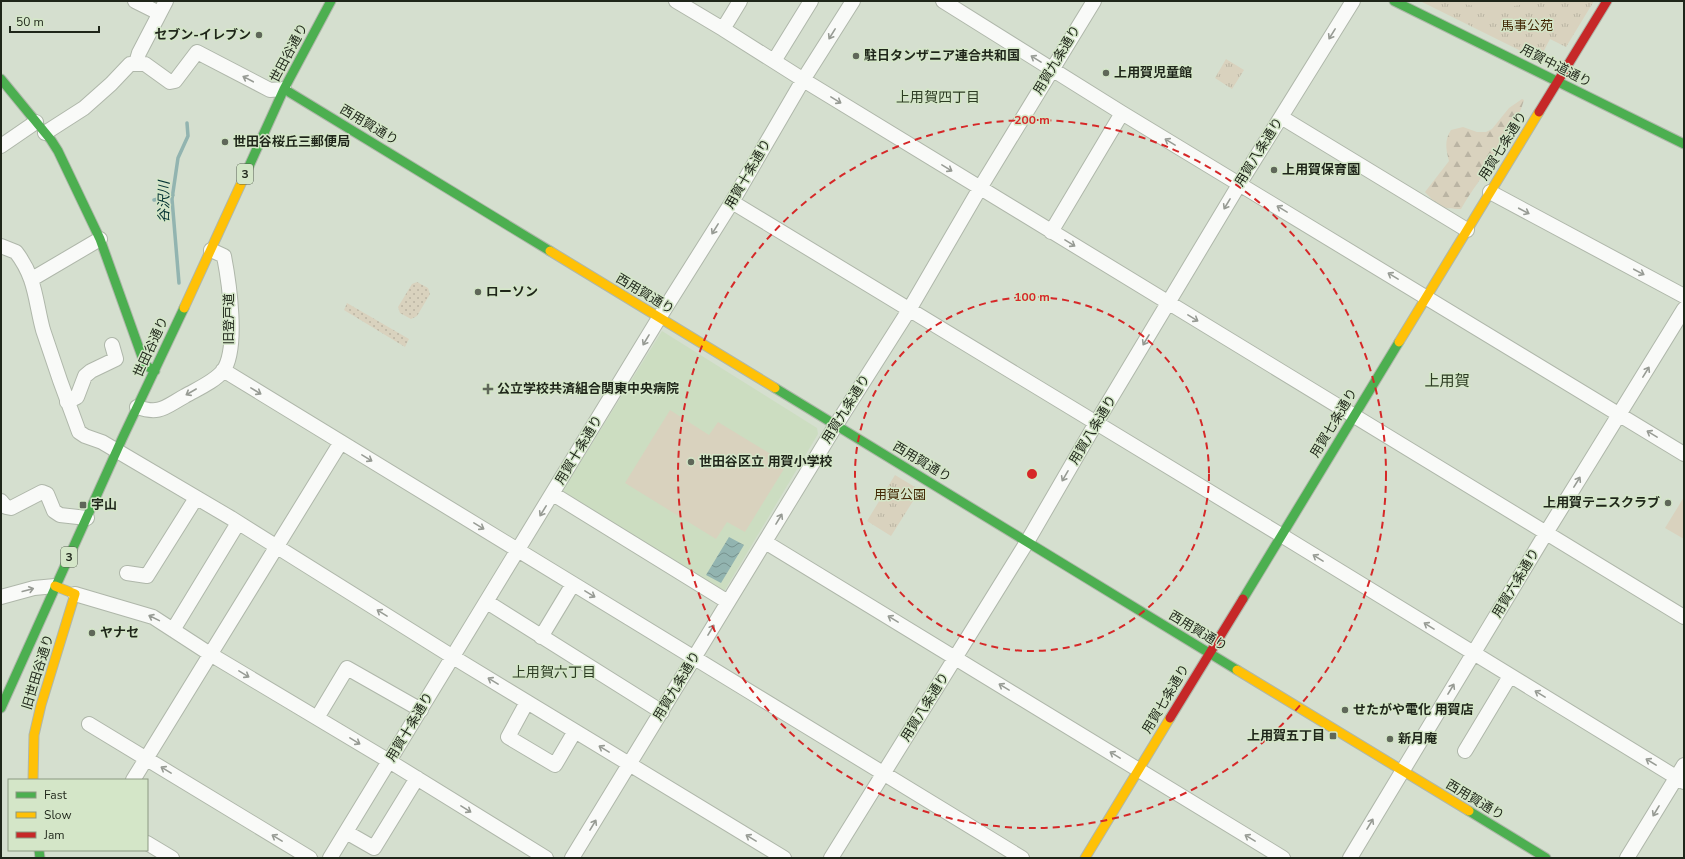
<svg xmlns="http://www.w3.org/2000/svg" width="1685" height="859" font-family="'Nunito Sans','Noto Sans JP',sans-serif">
<defs>
<pattern id="grass-dots" width="8" height="8" patternUnits="userSpaceOnUse"><rect width="8" height="8" fill="#d9d2be"/><path d="M2 2h.1M6 6h.1" fill="none" stroke="#bab4a3" stroke-width="1.8" stroke-linecap="round"/></pattern>
<pattern id="forest-firs" width="22" height="20" patternUnits="userSpaceOnUse"><rect width="22" height="20" fill="#d9d2be"/><path d="M5 1l3.5 6h-7zM16 11l3.5 6h-7z" fill="#bab4a3"/></pattern>
<pattern id="park-tufts" width="24" height="20" patternUnits="userSpaceOnUse"><rect width="24" height="20" fill="#d9d2be"/><path d="M3 7l-1-3M5 7V3M7 7l1-3M15 17l-1-3M17 17v-4M19 17l1-3" fill="none" stroke="#bab4a3"/></pattern>
<pattern id="water-waves" width="16" height="10" patternUnits="userSpaceOnUse"><rect width="16" height="10" fill="#92b4b0"/><path d="M0 5q4-4 8 0t8 0" fill="none" stroke="#77928e"/></pattern>
</defs>
<rect width="100%" height="100%" fill="#d5dfcf"/>
<path fill="#ccddc1" d="M662 331 817 428 818 434 725 590 721 592 565 495 563 490Z"/>
<path fill="url(#grass-dots)" d="M417 282 428 288 430 294 417 316 411 319 400 313 398 307 412 284Z
M347 303 409 339 405 347 344 310Z"/>
<path fill="url(#forest-firs)" d="M1522 99 1524 100C1512 140 1482 173 1461 209 1441 209 1438 206 1425 192L1449 161C1446 149 1444 141 1451 130L1463 127 1477 132H1486L1492 129 1509 108Z"/>
<path fill="url(#park-tufts)" d="M1420 1H1594L1566 47 1550 39 1539 60Z
M1226 59 1244 70 1232 89 1215 78Z
M895 475 920 490 891 536 867 521Z"/>
<path fill="#d9d2be" d="M1452 1H1536C1509 10 1479 9 1452 1Z
M670 410 709 435 718 422 787 464 745 532 727 522 716 539 625 483Z
M1684 497V539L1665 528Z"/>
<path fill="url(#water-waves)" d="M729 537 744 545 721 583 706 575Z"/>
<g fill="none" stroke-linecap="round" stroke-linejoin="round">
<path stroke="#92b4b0" stroke-width="3.5" d="M154 200 173 195
M179 283 172 199 178 158 188 136 187 123"/>
<g stroke="#afb7aa" stroke-width="16">
<path id="street" d="M135 1 159 13
M676 1 723 29 810 84 1684 617
M943 1 1122 113 1684 454
M723 29 740 1
M774 61 811 1
M136 63 139 53 166 1
M1281 117 1467 230
M45 133 84 108 111 84 130 64H145L170 82 175 81 197 52 270 90 284 89
M1 146 36 122
M1490 192 1684 296
M732 202 1281 535 1684 782
M1051 232 1122 113
M1 246 16 252C36 278 35 300 43 330 54 364 66 398 79 432L85 436 102 442 231 518 453 657 784 858
M32 279 100 239
M223 370 1022 858
M67 402 77 397 85 376 91 371 116 359 112 345
M137 407C160 415 165 407 185 396 197 389 214 382 223 371 239 349 229 282 224 256L211 250
M553 494 728 602
M1 501 6 507 11 508 42 492 47 494 54 511 60 515 87 518
M765 542 1283 858
M127 573 147 576 196 498
M75 594 153 617 210 654 389 761 546 858
M1 597 34 588 55 586
M487 602 662 712
M173 630 238 523
M541 637 573 584
M527 702 508 737 555 765 575 731
M317 718 347 668 421 710
M89 724 310 858
M1465 751 1510 676
M133 780 341 442
M346 832 374 848 417 778
M147 843 172 858
M330 858 659 318 732 202 803 80 853 1
M572 858 836 425 909 310 980 188 1094 1
M831 858 1027 542 1096 423 1240 183 1353 1
M1350 858 1546 533 1684 309
M1627 858 1684 765"/>
</g>
<g stroke="#afb7aa" stroke-width="11">
<path id="fast" d="M1394 1 1684 144
M1 79 51 140 58 151 100 239 145 365 155 371
M284 89 550 251
M245 175 284 89 331 1
M775 388 1237 670
M1243 599 1399 342
M1 708 122 439 184 308
M1469 811 1546 858
M39 850 40 858"/>
</g>
<g stroke="#afb7aa" stroke-width="11">
<path id="slow" d="M550 251 775 388
M184 308 245 175
M1399 342 1539 112
M1237 670 1469 811
M33 780 34 735 41 705 75 594 55 586
M1085 858 1170 718"/>
</g>
<g stroke="#afb7aa" stroke-width="11">
<path id="jam" d="M1539 112 1607 1
M1170 718 1243 599"/>
</g>
<use href="#street" stroke="#f9faf8" stroke-width="14"/>
<use href="#fast" stroke="#4caf50" stroke-width="9"/>
<use href="#slow" stroke="#ffc107" stroke-width="9"/>
<use href="#jam" stroke="#c62828" stroke-width="9"/>
</g>
<defs><path id="oneway-shaft" d="M-6 0H5M1.5-3L5.5 0L1.5 3" fill="none" stroke-width="1.6" stroke-linecap="round" stroke-linejoin="round"/></defs>
<g stroke="#979b94">
<use href="#oneway-shaft" transform="translate(832 34) rotate(122)"/>
<use href="#oneway-shaft" transform="translate(1332 34) rotate(122)"/>
<use href="#oneway-shaft" transform="translate(1036 59) rotate(-148)"/>
<use href="#oneway-shaft" transform="translate(248 79) rotate(-152)"/>
<use href="#oneway-shaft" transform="translate(836 100) rotate(31)"/>
<use href="#oneway-shaft" transform="translate(1170 142) rotate(-149)"/>
<use href="#oneway-shaft" transform="translate(947 168) rotate(31)"/>
<use href="#oneway-shaft" transform="translate(1227 204) rotate(121)"/>
<use href="#oneway-shaft" transform="translate(1282 209) rotate(-149)"/>
<use href="#oneway-shaft" transform="translate(1524 211) rotate(28)"/>
<use href="#oneway-shaft" transform="translate(715 229) rotate(122)"/>
<use href="#oneway-shaft" transform="translate(1070 243) rotate(32)"/>
<use href="#oneway-shaft" transform="translate(1639 272) rotate(28)"/>
<use href="#oneway-shaft" transform="translate(1393 276) rotate(-149)"/>
<use href="#oneway-shaft" transform="translate(1193 318) rotate(31)"/>
<use href="#oneway-shaft" transform="translate(646 340) rotate(121)"/>
<use href="#oneway-shaft" transform="translate(1146 340) rotate(121)"/>
<use href="#oneway-shaft" transform="translate(1646 372) rotate(-58)"/>
<use href="#oneway-shaft" transform="translate(256 391) rotate(31)"/>
<use href="#oneway-shaft" transform="translate(191 392) rotate(150)"/>
<use href="#oneway-shaft" transform="translate(1652 434) rotate(-149)"/>
<use href="#oneway-shaft" transform="translate(367 458) rotate(31)"/>
<use href="#oneway-shaft" transform="translate(1065 476) rotate(120)"/>
<use href="#oneway-shaft" transform="translate(1577 482) rotate(-58)"/>
<use href="#oneway-shaft" transform="translate(543 511) rotate(122)"/>
<use href="#oneway-shaft" transform="translate(779 519) rotate(-59)"/>
<use href="#oneway-shaft" transform="translate(479 526) rotate(31)"/>
<use href="#oneway-shaft" transform="translate(1318 558) rotate(-148)"/>
<use href="#oneway-shaft" transform="translate(28 590) rotate(-15)"/>
<use href="#oneway-shaft" transform="translate(590 594) rotate(31)"/>
<use href="#oneway-shaft" transform="translate(382 613) rotate(-148)"/>
<use href="#oneway-shaft" transform="translate(154 618) rotate(-154)"/>
<use href="#oneway-shaft" transform="translate(893 619) rotate(-149)"/>
<use href="#oneway-shaft" transform="translate(1429 626) rotate(-148)"/>
<use href="#oneway-shaft" transform="translate(711 630) rotate(-59)"/>
<use href="#oneway-shaft" transform="translate(244 674) rotate(31)"/>
<use href="#oneway-shaft" transform="translate(493 681) rotate(-149)"/>
<use href="#oneway-shaft" transform="translate(1004 687) rotate(-149)"/>
<use href="#oneway-shaft" transform="translate(1451 689) rotate(-59)"/>
<use href="#oneway-shaft" transform="translate(1540 694) rotate(-149)"/>
<use href="#oneway-shaft" transform="translate(355 741) rotate(31)"/>
<use href="#oneway-shaft" transform="translate(604 749) rotate(-149)"/>
<use href="#oneway-shaft" transform="translate(1115 755) rotate(-149)"/>
<use href="#oneway-shaft" transform="translate(1651 762) rotate(-149)"/>
<use href="#oneway-shaft" transform="translate(166 770) rotate(-149)"/>
<use href="#oneway-shaft" transform="translate(466 809) rotate(32)"/>
<use href="#oneway-shaft" transform="translate(1656 811) rotate(121)"/>
<use href="#oneway-shaft" transform="translate(1370 824) rotate(-59)"/>
<use href="#oneway-shaft" transform="translate(593 825) rotate(-59)"/>
<use href="#oneway-shaft" transform="translate(277 838) rotate(-149)"/>
<use href="#oneway-shaft" transform="translate(751 838) rotate(-149)"/>
<use href="#oneway-shaft" transform="translate(1250 838) rotate(-149)"/>
</g>
<g fill="none" stroke="#d62828" stroke-width="2" stroke-dasharray="7 5">
<circle cx="1032" cy="474" r="177"/>
<circle cx="1032" cy="474" r="354"/>
</g>
<g fill="#5f6759" stroke="#d4e6c8" stroke-width="1.5">
<circle cx="259" cy="35" r="4"/>
<circle cx="856" cy="56" r="4"/>
<circle cx="1106" cy="73" r="4"/>
<circle cx="225" cy="142" r="4"/>
<circle cx="1274" cy="170" r="4"/>
<circle cx="478" cy="292" r="4"/>
<path d="M486 383h4v4h4v4h-4v4h-4v-4h-4v-4h4z"/>
<circle cx="691" cy="462" r="4"/>
<circle cx="1668" cy="503" r="4"/>
<rect x="79" y="501" width="8" height="8" rx="2"/>
<circle cx="92" cy="633" r="4"/>
<circle cx="1345" cy="710" r="4"/>
<rect x="1329" y="732" width="8" height="8" rx="2"/>
<circle cx="1390" cy="739" r="4"/>
</g>
<g text-anchor="middle" dominant-baseline="central" stroke-width="3" stroke-linejoin="round" paint-order="stroke">
<g fill="#d4e6c8" stroke="#55604e" stroke-width="1">
<rect x="237" y="164" width="16" height="20" rx="3"/>
<rect x="61" y="547" width="16" height="20" rx="3"/>
</g>
<g font-size="12" font-weight="bold" fill="#1f261a">
<text x="245" y="174">3</text>
<text x="69" y="557">3</text>
</g>
<g font-size="13" fill="#432805" stroke="#d4e6c8">
<text x="1527" y="26">馬事公苑</text>
<text x="900" y="495">用賀公園</text>
</g>
<g font-size="13" font-weight="bold" fill="#1f261a" stroke="#d4e6c8" text-anchor="start">
<text x="251" y="35" text-anchor="end">セブン-イレブン</text>
<text x="864" y="56">駐日タンザニア連合共和国</text>
<text x="1114" y="73">上用賀児童館</text>
<text x="233" y="142">世田谷桜丘三郵便局</text>
<text x="1282" y="170">上用賀保育園</text>
<text x="486" y="292">ローソン</text>
<text x="497" y="389">公立学校共済組合関東中央病院</text>
<text x="699" y="462">世田谷区立 用賀小学校</text>
<text x="1660" y="503" text-anchor="end">上用賀テニスクラブ</text>
<text x="91" y="505">宇山</text>
<text x="100" y="633">ヤナセ</text>
<text x="1353" y="710">せたがや電化 用賀店</text>
<text x="1325" y="736" text-anchor="end">上用賀五丁目</text>
<text x="1398" y="739">新月庵</text>
</g>
<g font-size="13" fill="#1f261a" stroke="#d4e6c8">
<text transform="translate(289 53) rotate(-62)">世田谷通り</text>
<text transform="translate(1057 60) rotate(-59)">用賀九条通り</text>
<text transform="translate(1556 66) rotate(27)">用賀中道通り</text>
<text transform="translate(369 125) rotate(31)">西用賀通り</text>
<text transform="translate(1503 146) rotate(-58)">用賀七条通り</text>
<text transform="translate(1259 152) rotate(-58)">用賀八条通り</text>
<text transform="translate(748 174) rotate(-60)">用賀十条通り</text>
<text transform="translate(645 294) rotate(31)">西用賀通り</text>
<text transform="translate(229 319) rotate(-90)">旧登戸道</text>
<text transform="translate(151 347) rotate(-65)">世田谷通り</text>
<text transform="translate(846 409) rotate(-58)">用賀九条通り</text>
<text transform="translate(1334 423) rotate(-59)">用賀七条通り</text>
<text transform="translate(1093 430) rotate(-59)">用賀八条通り</text>
<text transform="translate(579 450) rotate(-59)">用賀十条通り</text>
<text transform="translate(922 462) rotate(31)">西用賀通り</text>
<text transform="translate(1516 583) rotate(-59)">用賀六条通り</text>
<text transform="translate(1198 631) rotate(31)">西用賀通り</text>
<text transform="translate(38 672) rotate(-73)">旧世田谷通り</text>
<text transform="translate(677 686) rotate(-59)">用賀九条通り</text>
<text transform="translate(1166 699) rotate(-59)">用賀七条通り</text>
<text transform="translate(925 707) rotate(-58)">用賀八条通り</text>
<text transform="translate(410 727) rotate(-59)">用賀十条通り</text>
<text transform="translate(1475 800) rotate(31)">西用賀通り</text>
</g>
<g font-size="14" fill="#2d3c23" stroke="#d4e6c8">
<text x="938" y="97">上用賀四丁目</text>
<text x="554" y="672">上用賀六丁目</text>
</g>
<g font-size="14" font-style="italic" fill="#043233" stroke="#d4e6c8">
<text transform="translate(164 202) rotate(-89)">谷沢川</text>
</g>
<g font-size="15" fill="#2d3c23" stroke="#d4e6c8">
<text x="1447" y="381">上用賀</text>
</g>
</g>
<circle cx="1032" cy="474" r="6" fill="#d62828" stroke="#d4e6c8" stroke-width="2"/>
<g font-size="12" text-anchor="middle" font-weight="bold" fill="#d62828" stroke="#d4e6c8" stroke-width="3" stroke-linejoin="round" paint-order="stroke">
<text x="1032" y="124">200 m</text>
<text x="1032" y="301">100 m</text>
</g>
<rect width="1685" height="859" fill="none" stroke="#1f261a" stroke-width="4"/>
<rect x="8" y="779" width="140" height="72" fill="#d4e6c8" stroke="#8c9982"/>
<rect x="16" y="792" width="20" height="6" fill="#4caf50" stroke="#8c9982"/>
<text x="44" y="799" font-size="12" fill="#1f261a">Fast</text>
<rect x="16" y="812" width="20" height="6" fill="#ffc107" stroke="#8c9982"/>
<text x="44" y="819" font-size="12" fill="#1f261a">Slow</text>
<rect x="16" y="832" width="20" height="6" fill="#c62828" stroke="#8c9982"/>
<text x="44" y="839" font-size="12" fill="#1f261a">Jam</text>
<path d="M10 26v6h89v-6" fill="none" stroke="#1f261a" stroke-width="2"/>
<text x="16" y="26" font-size="12" fill="#1f261a" stroke="#d4e6c8" stroke-width="3" paint-order="stroke">50 m</text>
</svg>
